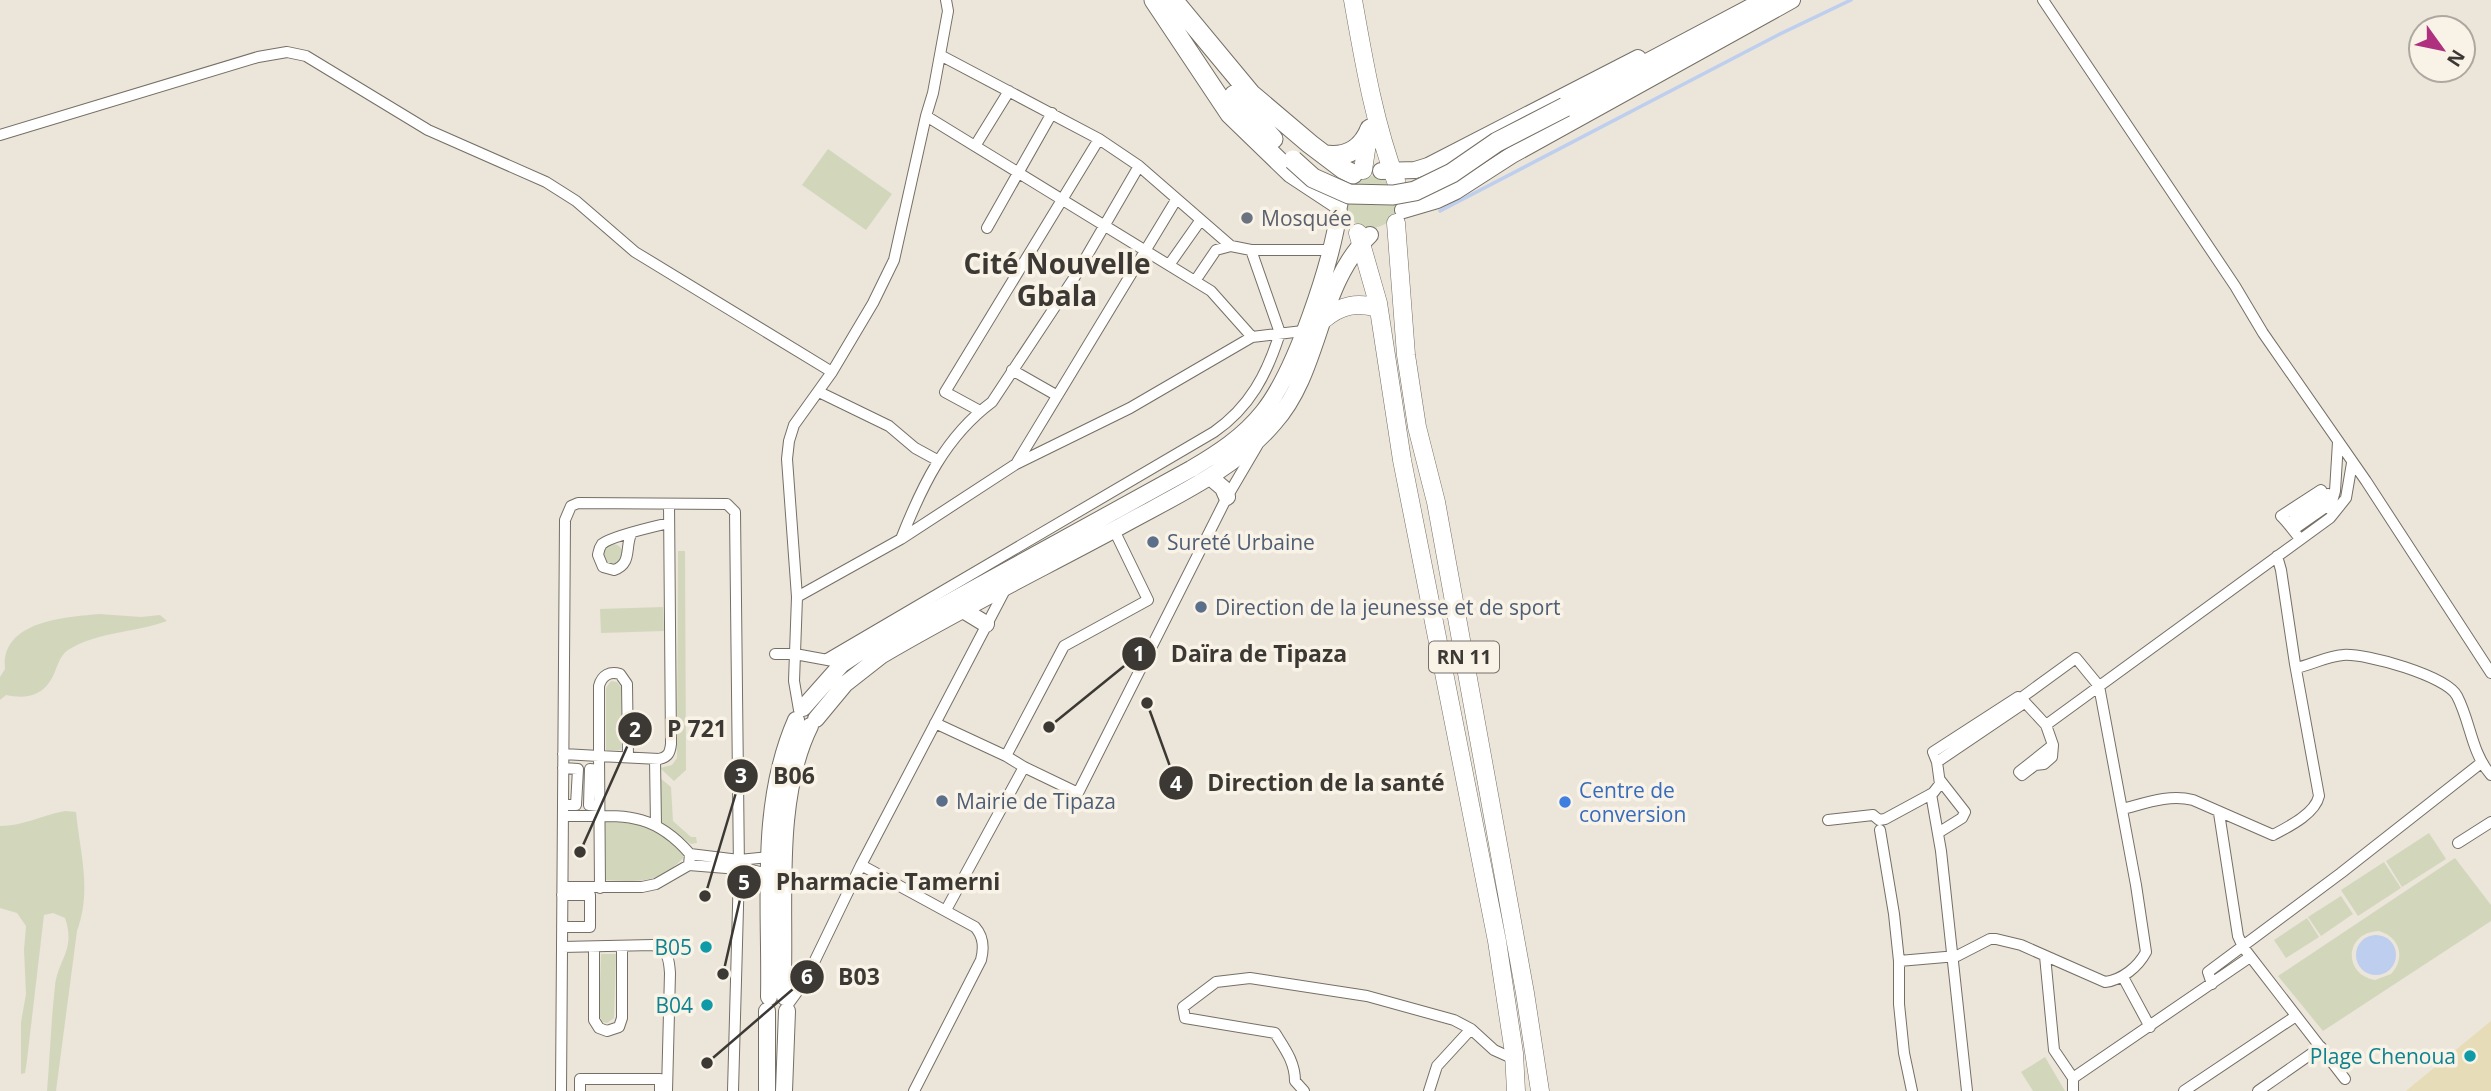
<svg xmlns="http://www.w3.org/2000/svg" width="2491" height="1091" font-family="'Open Sans',sans-serif">
<rect width="100%" height="100%" fill="#ece5da"/>
<path fill="#d2d7bc" fill-rule="evenodd" d="M828 149 892 194 866 230 802 185Z
M1345 202a26 26 0 1 1 52 0a26 26 0 1 1-52 0Z
M603 554a10 10 0 1 1 20 0a10 10 0 1 1-20 0Z
M678 551H685L686 770 674 781 660 768 672 765 677 758Z
M663 607 664 631 601 633 600 609Z
M99 614 141 617 160 615 167 621C134 633 99 631 68 650 59 656 57 669 52 678 42 697 24 699 6 695L0 700V677L5 669C0 619 71 617 99 614Z
M611 681 617 682 621 687V750H606V688Z
M660 778 671 787 673 821 691 837H696L697 843 691 844 661 823Z
M65 811 76 812C80 853 92 890 77 931L56 1091H47C50 1056 51 1021 55 986 58 959 76 950 65 918L53 913 44 915 27 1060 25 1073 21 1074V1022L26 994 24 950 26 926 17 913 0 908V826C23 826 43 815 65 811Z
M605 822C648 823 650 827 685 851L683 858C659 884 638 882 606 880Z
M2429 833 2446 859 2402 887 2386 861Z
M2455 858 2491 905V921L2323 1031 2278 976ZM2379 931C2400 937 2406 958 2391 974L2375 980C2342 974 2345 932 2379 931Z
M2384 862 2401 888 2358 916 2341 890Z
M2341 896 2353 914 2321 936 2308 917Z
M2307 918 2319 937 2286 958 2274 940Z
M601 954H616L614 1018 607 1023 603 1022 599 1016Z
M2045 1057 2065 1091H2033L2021 1072Z"/>
<path fill="#e6dcb7" d="M2491 1021V1091H2406Z"/>
<path fill="#bdceee" d="M2356 955a20 20 0 1 1 40 0a20 20 0 1 1-40 0Z"/>
<g fill="none" stroke-linecap="round" stroke-linejoin="round">
<path stroke="#bdceee" stroke-width="3.5" d="M1440 211 1778 35 1851 0"/>
<g stroke="#756f65" stroke-width="12">
<path id="minor" d="M2043 0 2235 286 2263 333 2366 481 2491 673
M940 55 1099 139 1139 166 1231 246 1251 250H1331
M926 116 1211 291 1252 337
M0 135 258 57 287 52 306 56 428 130 546 182 576 201 635 252 832 372
M975 146 1009 91
M987 228 1052 113
M1169 265 1200 221
M1195 281 1216 250 1231 246
M1012 370 1056 395
M819 392 889 426 915 448 937 460
M980 411 945 392 1099 139
M1016 464 1176 200
M2330 509 2335 491 2338 442
M2288 524 2328 494
M2293 530 2323 509 2326 498 2321 490 2281 516C2288 523 2294 531 2300 539
M631 534C625 548 632 564 614 570L603 567 598 555C599 550 599 548 602 544 610 537 656 526 669 523
M901 539C922 486 945 437 992 402L1074 278 1139 166
M797 597 901 539 1016 464 1130 408 1252 337 1303 331
M775 654H795L833 661
M827 659 1214 432C1250 407 1267 374 1280 333L1251 250
M2296 668C2311 665 2327 656 2343 655 2366 653 2447 676 2457 696 2471 723 2471 752 2491 775
M2021 698 2046 725 2330 518 2346 498 2352 463
M799 710 794 681 797 597 787 459 789 441 794 425 832 372 873 303 894 260 926 116 933 93 948 11 946 0
M935 723 1006 756
M2046 725 2053 745 2052 757 2044 764 2035 765 2022 775 2019 772 2053 745
M563 754 599 756 600 888
M628 757 627 684 620 674C610 671 602 675 599 686V756L659 759C668 757 670 753 671 744L669 504
M655 759 656 825
M1024 767 1006 756 1064 646 1148 600 1114 530
M1931 794 1941 851 1967 1091
M563 805H576L578 769 563 768
M599 806 589 805 590 769 599 770
M2123 809C2146 803 2169 794 2193 800L2273 835C2288 827 2315 814 2319 796L2295 664 2281 570 2277 556
M2219 813 2238 936 2243 947 2345 1079
M1828 820 1873 815 1879 820 1885 819 1933 793 1940 784 1937 762 2024 703
M1880 830 1894 914 1899 961V1004L1904 1053 1912 1091
M1938 833 1962 818 1965 812 1940 780
M2458 843 2491 822
M690 854 739 860 769 857
M689 865 751 870 769 874
M861 865 1006 588
M563 887H642L656 884 689 865 690 854C650 808 619 817 563 816
M946 910 1024 767 1078 793 1227 497 1257 446
M562 927H590V895H562
M562 947 653 945C668 951 669 958 670 973L667 1091
M594 947V1020L599 1028 607 1031 619 1027 622 1018V946
M2045 956 2054 1050 2073 1078
M1899 961 1957 956 1990 939H1996L2021 945 2105 982C2122 980 2138 967 2146 952L2136 885 2099 686 2076 658 2021 698 2018 697 1933 752 1937 762
M2123 977 2150 1027
M2212 984 2208 972 2341 873 2481 763
M789 1003 805 981 861 865 975 927C984 937 984 948 981 960L914 1091
M561 1091 565 520 571 506 578 503 727 504 735 512 739 870 733 1091
M580 1091V1079H660V1091
M1304 1091 1295 1081C1295 1062 1285 1049 1275 1033L1185 1018 1183 1007 1216 982 1250 978 1367 996 1454 1020 1471 1029 1494 1050 1514 1059
M1429 1091 1437 1066 1471 1029
M2073 1091V1078L2250 957
M2184 1091 2296 1016
M2258 1091 2321 1047"/>
</g>
<g stroke="#756f65" stroke-width="18">
<path id="secondary" d="M1381 171 1415 170 1428 166 1638 58
M1403 210 1437 200 1456 191 1512 155 1792 0
M1210 477 1223 488 1227 497
M963 610 986 624
M803 708 842 664 866 648 1191 469C1218 453 1243 437 1263 412 1296 371 1331 264 1339 211
M816 719 845 684 882 655C960 609 1041 569 1121 526 1175 496 1233 471 1274 423 1322 369 1317 285 1370 235
M769 997C771 905 758 806 796 720
M785 997 783 974C785 895 775 797 810 726
M767 1011V1091
M784 1091 787 1011"/>
</g>
<g stroke="#756f65" stroke-width="19">
<path id="primary" d="M1353 0C1364 62 1374 122 1396 181
M1363 170 1369 130"/>
</g>
<g stroke="#756f65" stroke-width="19">
<path id="trunk" d="M1396 223 1406 355 1417 427 1436 502 1525 993 1540 1091
M1358 233 1378 303 1402 460 1497 941 1514 1053 1516 1091
M1324 319C1341 305 1357 302 1378 308"/>
</g>
<g stroke="#756f65" stroke-width="21">
<path id="motorway" d="M1154 0 1230 114 1291 173 1338 204
M1173 0 1251 94 1310 144 1343 169 1353 174
M1234 95 1273 139
M1565 107 1767 0
M1325 155C1347 158 1362 149 1370 129"/>
</g>
<use href="#minor" stroke="#fff" stroke-width="10"/>
<use href="#secondary" stroke="#fff" stroke-width="16"/>
<use href="#primary" stroke="#fff" stroke-width="18"/>
<use href="#trunk" stroke="#fff" stroke-width="18"/>
<use href="#motorway" stroke="#fff" stroke-width="19"/>
<g stroke="#756f65" stroke-width="21" stroke-linecap="butt">
<path id="motorway-bridge" d="M1293 160 1313 178 1349 194 1393 195 1415 191 1452 173 1497 142 1565 107"/>
</g>
<use href="#motorway-bridge" stroke="#fff" stroke-width="19"/>
</g>
<circle fill="#6b7280" stroke="#f9f2e7" stroke-width="2.5" cx="1247" cy="218" r="7"/>
<g fill="#5c6f8a" stroke="#f9f2e7" stroke-width="2.5">
<circle cx="1153" cy="542" r="7"/>
<circle cx="1201" cy="607" r="7"/>
<circle cx="942" cy="801" r="7"/>
</g>
<circle fill="#3f7fe0" stroke="#f9f2e7" stroke-width="2.5" cx="1565" cy="802" r="7"/>
<g fill="#0f9aa8" stroke="#f9f2e7" stroke-width="2.5">
<circle cx="706" cy="947" r="7"/>
<circle cx="707" cy="1005" r="7"/>
<circle cx="2470" cy="1056" r="7"/>
</g>
<g text-anchor="middle" dominant-baseline="central" stroke-width="7" stroke-linejoin="round" paint-order="stroke">
<rect fill="#f9f2e7" stroke="#75706a" stroke-width="2" x="1429" y="641.5" width="70" height="31" rx="5"/>
<g font-size="19" font-weight="bold" fill="#3c3935">
<text x="1464" y="657">RN 11</text>
</g>
<g font-size="21" fill="#5b616d" stroke="#f9f2e7" text-anchor="start">
<text x="1261" y="218">Mosquée</text>
</g>
<g font-size="21" fill="#4e5e75" stroke="#f9f2e7" text-anchor="start">
<text x="1167" y="542">Sureté Urbaine</text>
<text x="1215" y="607">Direction de la jeunesse et de sport</text>
<text x="956" y="801">Mairie de Tipaza</text>
</g>
<g font-size="21" fill="#366cbe" stroke="#f9f2e7" text-anchor="start">
<text x="1579" y="790">Centre de<tspan x="1579" dy="24">conversion</tspan></text>
</g>
<g font-size="21" fill="#0d838f" stroke="#f9f2e7" text-anchor="end">
<text x="692" y="947">B05</text>
<text x="693" y="1005">B04</text>
<text x="2456" y="1056">Plage Chenoua</text>
</g>
<g font-size="28" font-weight="bold" fill="#3c3935" stroke="#f9f2e7">
<text x="1057" y="263">Cité Nouvelle<tspan x="1057" dy="32">Gbala</tspan></text>
</g>
</g>
<path fill="none" stroke="#3c3935" stroke-width="2.5" d="M1049 727L1139 654M580 852L635 729M705 896L741 776M1147 703L1176 783M723 974L744 882M707 1063L807 977"/>
<g fill="#3c3935" stroke="#f9f2e7" stroke-width="2.5">
<circle cx="1049" cy="727" r="7"/>
<circle cx="580" cy="852" r="7"/>
<circle cx="705" cy="896" r="7"/>
<circle cx="1147" cy="703" r="7"/>
<circle cx="723" cy="974" r="7"/>
<circle cx="707" cy="1063" r="7"/>
<circle cx="1139" cy="654" r="18"/>
<circle cx="635" cy="729" r="18"/>
<circle cx="741" cy="776" r="18"/>
<circle cx="1176" cy="783" r="18"/>
<circle cx="744" cy="882" r="18"/>
<circle cx="807" cy="977" r="18"/>
</g>
<g font-size="21" text-anchor="middle" font-weight="bold" fill="#fff">
<text x="1139" y="661">1</text>
<text x="635" y="737">2</text>
<text x="741" y="783">3</text>
<text x="1176" y="791">4</text>
<text x="744" y="890">5</text>
<text x="807" y="984">6</text>
</g>
<g font-size="23" text-anchor="middle" font-weight="bold" fill="#3c3935" stroke="#f9f2e7" stroke-width="7" stroke-linejoin="round" paint-order="stroke">
<text x="1259" y="662">Daïra de Tipaza</text>
<text x="697" y="737">P 721</text>
<text x="794" y="784">B06</text>
<text x="1326" y="791">Direction de la santé</text>
<text x="888" y="890">Pharmacie Tamerni</text>
<text x="859" y="985">B03</text>
</g>
<g transform="translate(2442 49) rotate(123)"><circle r="33" fill="#f9f2e7" stroke="#ada8a0" stroke-width="2"/>
<path d="M0-5L12 26L0 18L-12 26Z" fill="#af307e"/>
<text y="-10" font-size="19" font-weight="bold" text-anchor="middle" fill="#3c3935">N</text>
</g>
</svg>
